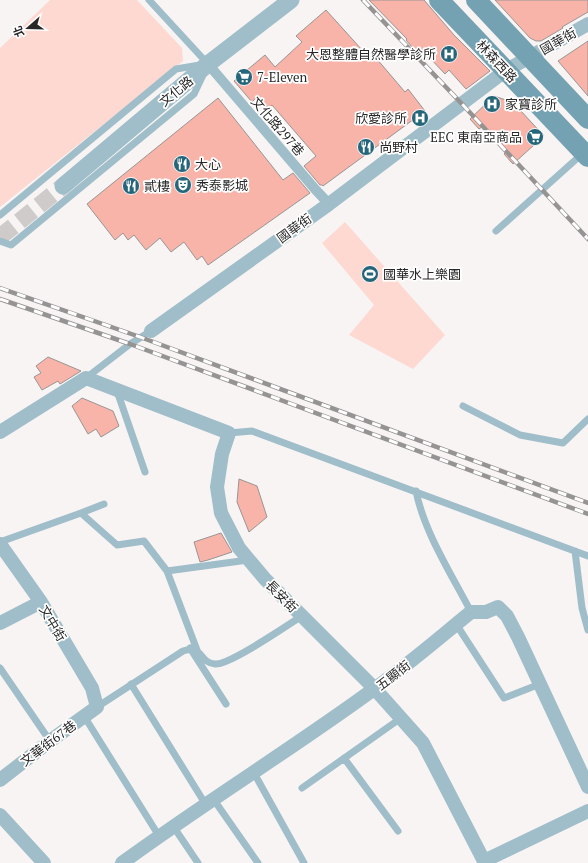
<svg xmlns="http://www.w3.org/2000/svg" width="588" height="863" font-family="'PT Serif','Noto Sans TC',serif">
<rect width="100%" height="100%" fill="#f8f4f3"/>
<path fill="#fed9d2" d="M50 0H137L182 48 183 61 0 207V48Z
M345 222 445 335 413 369 349 335 374 305 322 243Z"/>
<path fill="#f8b4a9" stroke="#989594" d="M369 0H424L454 35 490 71 466 89 449 70 445 74 429 57 424 61 406 40 407 39Z
M495 0H588V12L562 27 563 28 541 41H536L530 38Z
M326 10 372 61 376 58 405 92 408 89 425 111 323 186 322 185H320L304 166 316 156 272 105 268 108 258 96 252 102 234 81 265 55 275 67 302 42 296 36Z
M588 41V96L558 61Z
M494 96 509 101 520 110 544 136 513 164 504 154 506 152 494 141 483 126 479 129 470 119Z
M218 98 283 180 293 173 310 193 208 265 202 256 197 260 184 242 171 252 160 238 146 250 134 235 128 240 123 233 115 240 87 204Z
M48 357 81 371 60 384 58 381 42 390 34 377 41 373 36 366Z
M82 398 113 411 119 426 101 437 96 429 88 434 72 406Z
M239 479 257 486 267 517 249 532 237 502Z
M221 533 232 552 208 560 200 562 194 542Z"/>
<g fill="none" stroke-linecap="round" stroke-linejoin="round">
<path stroke="#cecbca" stroke-width="17" stroke-dasharray="17 8" stroke-linecap="butt" d="M0 237 63 186"/>
<path stroke="#9fbec9" stroke-width="7" d="M149 0 208 64
M0 215 176 69 200 65
M496 231 582 154
M0 241 11 245 194 94 204 73
M86 378 130 344 151 331
M117 391 145 472
M463 406 520 435 563 443 588 419
M229 433 252 431 588 556
M416 491C424 532 452 575 471 612
M81 513 104 504
M0 542 81 513 117 545 144 541 167 571 248 560
M575 551 582 608 588 630
M167 571 197 650
M456 624 504 698 540 684
M190 648 226 704
M0 668 50 741
M131 684 206 805
M97 707 183 651C203 644 199 663 215 664 230 665 286 626 302 616
M84 716 159 836
M344 758 398 831
M254 773 304 863
M302 788 401 718
M214 800 258 863
M173 826 198 863"/>
<path stroke="#9fbec9" stroke-width="10" d="M208 64 315 189 329 204"/>
<path stroke="#9fbec9" stroke-width="14" d="M151 331 329 204 505 71 588 24
M0 432 86 378 229 433 222 454 217 487 221 513 239 548 265 579 375 689 423 743 485 863
M0 544 41 602 92 688 97 707 50 741 0 780
M0 623 41 602
M0 815 44 863
M484 861 588 811
M122 863C204 803 292 749 374 689 408 665 439 638 471 612H486L498 607 507 616 518 637 588 787"/>
<path stroke="#9fbec9" stroke-width="17" d="M63 186 208 64 291 0"/>
<path stroke="#74a2b2" stroke-width="20" d="M439 0 588 157
M476 0 588 119"/>
<g stroke="#969393" stroke-width="4.5">
<path id="rail" d="M363 0 462 104 588 239
M0 288 140 337 588 503
M0 299 130 344 588 514"/>
</g>
<use href="#rail" stroke="#fff" stroke-width="3" stroke-dasharray="9" stroke-linecap="butt"/>
</g>
<defs>
<g id="hospital-disc" transform="scale(0.9)"><circle r="9.5" fill="#26667b" stroke="#fff"/><path d="M-5-5h3v3.5h4V-5h3V5h-3V1.5h-4V5h-3Z" fill="#fff"/></g>
<g id="supermarket-disc" transform="scale(0.9)"><circle r="9.5" fill="#26667b" stroke="#fff"/><path d="M-6-5.5h2.5l.6 2H6L4.5 2H-2.5L-4.4-4H-6ZM-1.5 3.2a1.3 1.3 0 1 0 .1 0ZM3 3.2a1.3 1.3 0 1 0 .1 0Z" fill="#fff"/></g>
<g id="restaurant-disc" transform="scale(0.9)"><circle r="9.5" fill="#26667b" stroke="#fff"/><path d="M-5-6h1v4h1v-4h1v4h1v-4h1v5L-1.5 .5V6h-2V.5L-5-1ZM5-6V6H3V1.5H1.5Q1.5-4 5-6Z" fill="#fff"/></g>
<g id="theatre-disc" transform="scale(0.9)"><circle r="9.5" fill="#26667b" stroke="#fff"/><path d="M-5-5.5Q0-4 5-5.5V0Q5 5 0 6Q-5 5-5 0ZM-3.3-2.5H-1v1.5H-3.3ZM1-2.5H3.3v1.5H1ZM-2.8 1Q0 5.5 2.8 1Z" fill="#fff"/></g>
<g id="stadium-disc" transform="scale(0.9)"><circle r="9.5" fill="#26667b" stroke="#fff"/><path d="M0-5a6.5 5 0 1 0 0 10a6.5 5 0 1 0 0-10ZM-3.5-1.8h7v3.6h-7Z" fill="#fff"/></g>
</defs>
<g fill-rule="evenodd">
<use href="#hospital-disc" x="449" y="54"/>
<use href="#supermarket-disc" x="244" y="77"/>
<use href="#hospital-disc" x="492" y="104"/>
<use href="#hospital-disc" x="420" y="118"/>
<use href="#supermarket-disc" x="535" y="137"/>
<use href="#restaurant-disc" x="366" y="147"/>
<use href="#restaurant-disc" x="182" y="164"/>
<use href="#theatre-disc" x="183" y="185"/>
<use href="#restaurant-disc" x="131" y="186"/>
<use href="#stadium-disc" x="370" y="274"/>
</g>
<g text-anchor="middle" dominant-baseline="central" stroke-width="3.5" stroke-linejoin="round" paint-order="stroke">
<g font-size="13" fill="#282727" stroke="#fff">
<text transform="translate(558 41) rotate(-30)">國華街</text>
<text transform="translate(497 61) rotate(47)">林森西路</text>
<text transform="translate(176 91) rotate(-40)">文化路</text>
<text transform="translate(278 126) rotate(49)">文化路297巷</text>
<text transform="translate(294 228) rotate(-36)">國華街</text>
<text transform="translate(282 596) rotate(45)">長安街</text>
<text transform="translate(53 623) rotate(59)">文中街</text>
<text transform="translate(393 675) rotate(-38)">五顯街</text>
<text transform="translate(48 743) rotate(-37)">文華街67巷</text>
</g>
<g font-size="13" fill="#282727" stroke="#fff" text-anchor="start">
<text x="436" y="54" text-anchor="end">大恩整體自然醫學診所</text>
<text x="257" y="77">7-Eleven</text>
<text x="505" y="104">家寶診所</text>
<text x="407" y="118" text-anchor="end">欣愛診所</text>
<text x="522" y="137" text-anchor="end">EEC 東南亞商品</text>
<text x="379" y="147">尚野村</text>
<text x="195" y="164">大心</text>
<text x="196" y="185">秀泰影城</text>
<text x="144" y="186">貳樓</text>
<text x="383" y="274">國華水上樂園</text>
</g>
</g>
<g transform="translate(28 28) rotate(250)" stroke="#ffffff" stroke-width="3" paint-order="stroke">
<path d="M0-3L7 15L0 10L-7 15Z" fill="#282727"/>
<text y="-6" font-size="11" font-weight="bold" text-anchor="middle" fill="#282727">北</text>
</g>
</svg>
